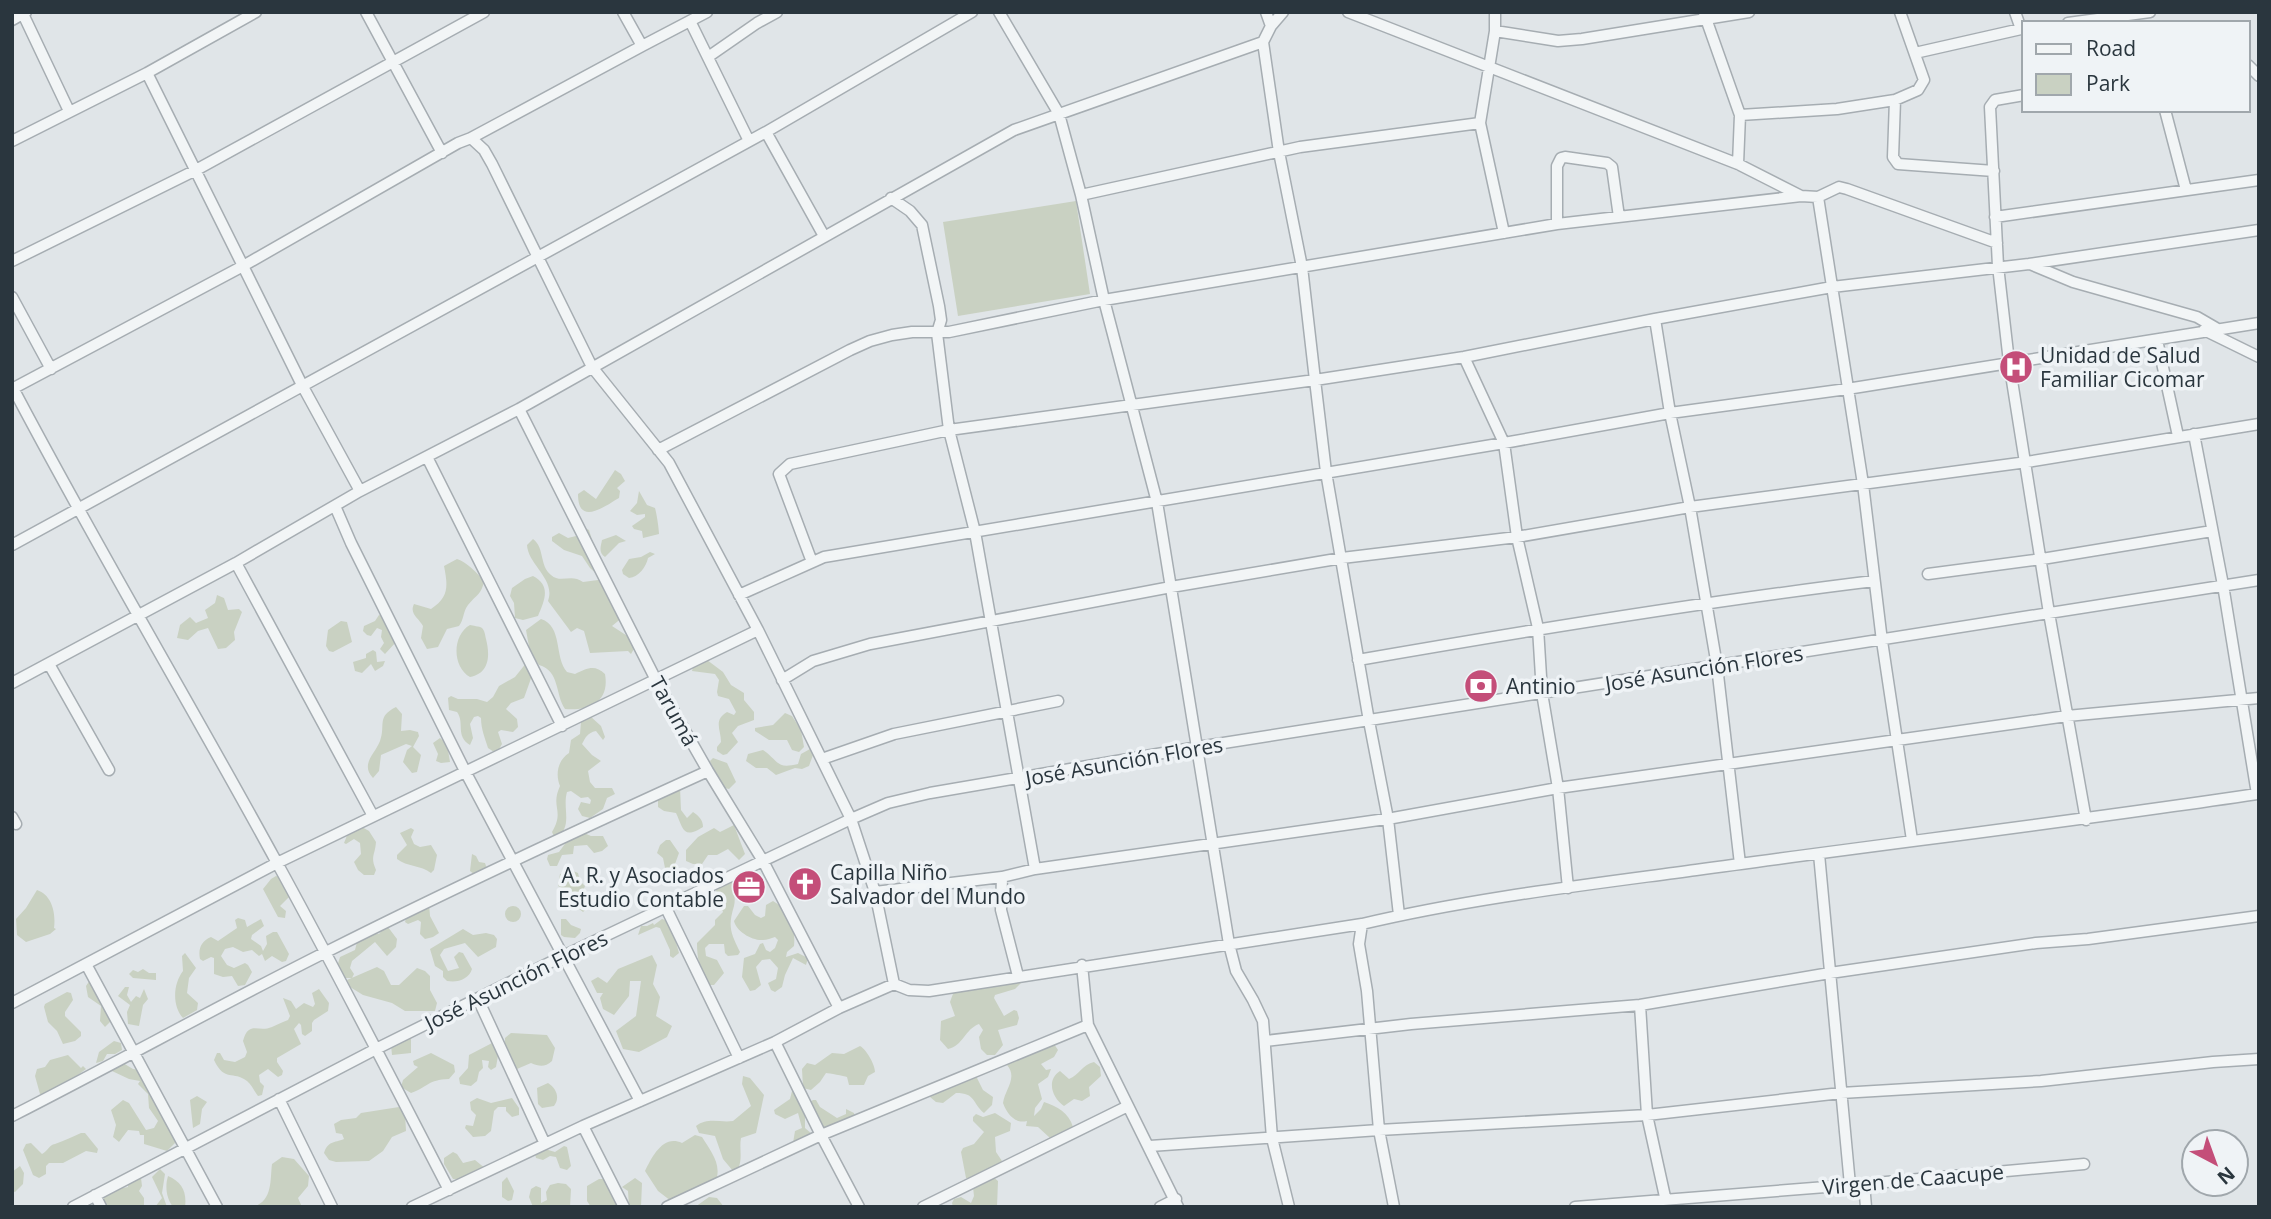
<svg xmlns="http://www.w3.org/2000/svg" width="2271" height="1219" font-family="'Open Sans',sans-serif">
<rect width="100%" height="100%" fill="#e0e5e8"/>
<path fill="#c9d1c2" d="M1076 201 1090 294 958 316 943 222Z
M615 470 621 474 625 481 617 488 620 491 619 498C605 506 578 527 578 494L584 490 596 499Z
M639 491 647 505 655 508C657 515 659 530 659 534L643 538 642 531 634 529 632 526 645 517V514L637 515 630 511 637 503Z
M583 527 589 530 596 553 605 570 599 576 590 568 582 556 564 550 552 541V537L559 533 568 538 576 536 583 542Z
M616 535 626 541 619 543 605 557C598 552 601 546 602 540Z
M533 539C545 548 539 565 551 575 561 584 571 573 583 582L598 580 607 583 623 617 612 626 632 639 635 647 631 654 628 651 590 653 584 631 577 628 571 632 548 601C556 579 528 565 527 545Z
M650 552 655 554 648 558C646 567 639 577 629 578L623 574 622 570 629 559 641 557Z
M457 559C467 562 478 574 484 581 482 594 476 595 468 605 463 611 464 620 459 626L447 629 438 647 427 649 421 638 423 626C419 618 409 614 414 604L431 609C449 597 448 586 444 566Z
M533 576C552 586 544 601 538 616L523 620 515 618 514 603 510 596 512 588 525 579Z
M217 595 224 598 228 610 239 609 242 612 234 632 235 640 226 648 218 649 208 628 198 631 188 640 177 638 180 625 190 617 196 623 208 618 205 610 215 603Z
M379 615 383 616 396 642 385 654 380 649 384 643 381 637 382 630 377 628 371 636 367 635 363 631 364 626 375 621Z
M541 619C563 626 554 657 567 672L575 674C587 668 595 664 605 674 610 702 589 711 565 709 555 694 560 671 539 665L530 652 526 630Z
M341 621 347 622 352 642 333 652 329 651 326 646 328 630Z
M470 625C473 626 479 626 482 628 485 631 485 635 486 639 490 655 490 673 470 677 452 667 452 635 470 625Z
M373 650 376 652 377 662 385 661 383 666 375 671 371 664 362 673 355 671 353 662 366 658V654Z
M707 660 723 672 731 685 744 693V700L754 712V720L738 726 732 733 738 742 727 754 723 755 717 751V747L721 742C721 730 713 720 727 712L734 715 736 712 729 699 718 696 717 692 719 680 715 674 692 671 693 667Z
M527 662 534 670 524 698 511 703 506 709 517 719 518 727 513 732 501 730 498 732 502 744 498 751 494 752 488 748C485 738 481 729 481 718L478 716 474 717 470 724 473 738 470 745C455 736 465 723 457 712L449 710 448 698 451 696 458 699H477L487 702 493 697 499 686 515 677Z
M396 707 402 714 401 731 410 730 418 732 419 736 413 747 421 755 417 772 412 773 403 762 407 750 412 746 406 744 381 755 379 771 373 778C360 764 375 754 380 741 386 725 376 717 396 707Z
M785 713 792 716 801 730 804 747 799 752 792 750 787 740H769L755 731V728L773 725Z
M590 716 601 726 605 737 603 740 596 731C587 733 586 737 582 744L592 755 601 761 588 771 590 782 595 788H612L615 794 607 798 603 809 590 818 582 816 578 809 581 802 590 804 591 800 588 797 581 798 571 791 567 792C562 809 574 827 555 839L552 832C565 810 550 808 560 786 555 774 558 760 569 753L571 740 580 734 581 722Z
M440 738 447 744 450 762 441 763 436 761 438 754 433 743Z
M810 749 813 755 809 766 802 769 795 768 776 775 767 768H756L746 761 748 754 763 750C780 762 776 769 798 764L801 754Z
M713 758 727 763 736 782 729 789 725 788C721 782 712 767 710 761Z
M680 787 681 810 687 818 693 812C699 816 703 820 703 827 683 840 683 828 676 813L664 811 658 807V799Z
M734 825 745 854 739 860 728 849 717 855H708L702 864H693L686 861V850L698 837 714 828 720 832Z
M362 827 369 831 376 842C375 856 370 856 376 870L374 875H364L358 870 354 862 361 854 360 843 354 839 346 844 344 843 348 833Z
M411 828 414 830 411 837 414 844 420 847 431 845 437 855 434 870 431 873C421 865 407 867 397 859V855L407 845 400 833Z
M584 833 591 836H603L608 846 602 851 594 853 587 845 574 846 573 854 562 855 557 866H550L547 859 548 855 559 852 570 837Z
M666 840H670L679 853 675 864 678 870 686 876 683 881 680 882 666 873 663 858 657 853 660 845Z
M472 854 476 856 479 862 485 863 487 869 475 875 470 871Z
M571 870 578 873 580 881 585 886 581 897 587 901 589 907 583 912 574 905 571 893 558 886 560 874Z
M276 876 279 877 285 889 290 891 291 895 280 906 286 911 285 918 278 917 263 889 271 879Z
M728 879 735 882C733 891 736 898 734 906 728 926 730 932 740 952L738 955 728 956 725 953 724 944H709L705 948 706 956 717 960 724 973 714 985H706C700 968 697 960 697 943L715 925V920L723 912 715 887Z
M37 890C52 895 56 913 54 928L56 929 50 934 26 942 17 935 16 919 26 908Z
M773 901C789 910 796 928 794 946L787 952 786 957 798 953 808 958 806 965 793 958 785 975 782 987 775 992 771 990 768 983 776 979 778 968 770 959 762 960 756 967 761 985 755 990 750 991 742 977 744 958 755 954 760 944 763 943 766 950 770 952 775 948 778 940 775 937C771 938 767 940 763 940 752 941 736 931 734 921L744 906H748L755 915 761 918 765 916 766 905Z
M429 904 430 916 439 933 433 937 425 939 420 934 421 922 418 920 408 924 405 922 406 918Z
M505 914a8 8 0 1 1 16 0a8 8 0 1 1-16 0Z
M238 918 245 920 247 927 261 919 264 926 252 935 251 939 261 946 263 951 267 944 266 936 273 932H277L289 954 286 961 282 962 272 956 265 961 262 954 259 956 252 950 243 952 233 947 225 949 221 956 227 965 234 968 245 963 248 965 252 972 245 985 238 986 232 976 223 977 214 974V958L211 957 203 961 200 959C198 949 201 941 211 937L218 941 237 928 235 920Z
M561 919H566L571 925 581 929 580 933 575 938 564 937 561 935Z
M662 919 668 921C673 931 676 942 679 953L673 958 670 956V950L660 928 656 927 638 935 641 926H647L653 923 654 925Z
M384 927H388L397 939 396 947 387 956 375 942 352 961 350 968 354 974 352 978H344L336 970 340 957 355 950 357 942 371 932 379 934Z
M463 929 473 935 486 933 494 935 497 939 496 947 478 957 465 943 444 949 440 955 448 971 459 968 454 957 459 952 463 953 472 969C469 979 458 983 447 981L443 977V971L435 966 430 949Z
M185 953 196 968 189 978 187 993 198 1003 197 1010 183 1018C172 1006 173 984 183 971L182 956Z
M652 955 657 965 653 984 660 997 656 1016 672 1026 667 1037 639 1052 623 1049 616 1031 636 1016 641 981H630L629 996 614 1015 603 1009 600 998 603 993H597L591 981 598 977 607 983 618 969Z
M377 967 384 971 391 985H399L417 968 425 971 430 976V990L437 1003 435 1011H405L392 1003 363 995 350 987 347 980Z
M143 969 149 973H156V980L133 978 129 974 133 970 138 972Z
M90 980 113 1019 105 1027 100 1021 101 1006 88 997 86 986Z
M1021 980V983L1015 989 995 995 994 998 1004 1016 1014 1010 1017 1011 1019 1018 1017 1025 998 1030 1003 1045 995 1055H987L981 1049 979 1037 983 1030 979 1024C965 1029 963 1046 948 1049L940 1040 941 1021 955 1016 950 1002 954 991Z
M125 987H129L127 995 131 1002 136 996 140 998 144 989 148 999 143 1005 139 1026 128 1024 127 1012 130 1005 118 996Z
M319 989 329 1003 328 1011 314 1020 312 1023V1031L305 1036 302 1034 301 1025 299 1023 294 1029 301 1044 277 1058V1062L283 1071 282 1075 278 1077 268 1069 259 1075 260 1082 264 1086 262 1095 258 1096C254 1091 252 1085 247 1081 233 1070 225 1083 214 1060L217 1053H220L224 1060 235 1062 245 1057 247 1052 243 1041C249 1020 258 1033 272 1027 277 1025 282 1022 288 1020L290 1016 283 998 291 1001 296 1009 304 1003 313 1007 315 1004 312 993Z
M67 992 71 993 73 1000 65 1012V1016L81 1032V1036L75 1041 63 1044 57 1031 48 1022 44 1007 45 1004Z
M511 1033 547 1035 555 1048 552 1061C545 1067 540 1067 531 1063L517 1069 509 1067 505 1061V1038Z
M411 1036V1053L392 1055 391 1045Z
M114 1041 121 1043 122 1050 115 1054H107L103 1061 96 1063 99 1052Z
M494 1042 499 1050 496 1067 491 1070 488 1067 489 1061 482 1060 483 1068 479 1072 477 1081 471 1086 460 1084 459 1078 468 1068 469 1055Z
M1054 1044 1058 1050 1054 1057 1041 1064 1046 1070 1051 1069 1048 1077 1038 1084 1042 1099 1035 1108 1034 1116 1041 1109 1044 1102C1057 1106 1069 1113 1073 1127L1058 1137 1050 1138 1038 1127 1026 1126 1027 1121C1015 1124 1007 1114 1003 1103 1005 1089 1018 1078 1007 1065L1008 1057 1030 1054 1039 1047Z
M860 1046C867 1050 875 1065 875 1072L868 1076 864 1085H849L847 1077C844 1076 829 1073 826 1073L820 1082 811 1090 803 1088 802 1069 807 1063 815 1065 832 1053 844 1054Z
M431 1053 454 1065 455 1072 449 1079C427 1080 430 1086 411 1093L401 1087 403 1080 418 1067 414 1065 413 1061Z
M68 1055 81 1068 83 1066 86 1069 48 1097 40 1094 35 1076 37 1069 45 1067 50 1060Z
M1094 1062 1100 1067 1101 1076 1089 1087 1090 1096 1082 1101 1074 1099 1064 1106C1052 1098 1046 1080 1060 1071L1069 1079C1079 1075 1083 1064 1094 1062Z
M123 1063 133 1069 141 1070 160 1090 178 1140 167 1151 144 1144V1135H140L139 1131 128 1130 119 1142 113 1137 116 1125 111 1110 123 1100 129 1103 146 1130 154 1128 158 1121 149 1108 148 1094 138 1084 140 1081 129 1079 112 1071 114 1065Z
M975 1074 983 1090 993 1097 992 1105 984 1113C972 1103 976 1093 956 1093L943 1103 936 1102 930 1097V1093Z
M743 1076 750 1078 764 1095 756 1133 741 1138C739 1149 743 1158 738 1169L733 1171 723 1159 715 1136 699 1133 696 1126C708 1117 720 1123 733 1121L751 1106 742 1084Z
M548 1083C557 1089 560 1098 554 1106L542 1108 538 1104 537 1088Z
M793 1087 803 1097 801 1108 805 1115V1128L812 1134 797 1145 793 1143 795 1131 802 1128 798 1113 785 1119 775 1114 774 1110 790 1099Z
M197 1096 207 1102 202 1109 200 1124 193 1128 190 1100Z
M477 1098 491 1103 512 1098 519 1108V1115L512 1117 506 1111V1107H498L494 1111 491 1131 485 1136 473 1137 465 1128 466 1125 473 1126 476 1115 471 1110 470 1102Z
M813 1100H816L820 1107 837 1118 846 1114V1109L854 1113 855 1117 830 1130 818 1127 810 1102Z
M399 1107 405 1113 406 1131 392 1137 383 1151 369 1161 336 1162 329 1160 324 1153C328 1141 334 1143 344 1139L342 1134 336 1133 334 1124 341 1120 356 1118 361 1113Z
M995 1113 1011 1123 1010 1131 995 1137 996 1152 1002 1161 1001 1166 971 1179 966 1178 961 1152 963 1148 974 1144 984 1132 973 1121V1117L976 1114 983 1117Z
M81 1133H85L98 1149 97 1153 86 1151 63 1163H49L46 1166V1174L39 1178 33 1175 23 1150 26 1144 31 1143 42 1154C48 1151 49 1145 55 1144 65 1140 73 1137 81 1133Z
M695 1135 702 1137C710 1150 722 1164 716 1180L671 1201 658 1191 645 1171C652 1157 663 1134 682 1143Z
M564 1146 567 1147 571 1166 567 1170 560 1168 556 1157 550 1156 543 1160 536 1158 535 1154 545 1149 555 1152Z
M453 1152 457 1154 463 1163 475 1160 486 1169 459 1179H453L444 1164V1158Z
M282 1157 294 1159 309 1176 308 1186 298 1198 302 1207H235C241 1205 246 1208 252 1207 273 1202 270 1180 272 1164Z
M20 1166 24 1173 23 1184 15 1192 12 1191V1172Z
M160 1169 165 1174 162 1193 167 1207H155L162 1198 152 1177Z
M168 1176C182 1182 187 1192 185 1207H173C166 1198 165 1186 168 1176Z
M992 1176 998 1181 997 1207H953L952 1203 954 1199 961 1197 971 1203 974 1196 973 1187Z
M138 1177 141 1178 142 1186 139 1191 144 1198V1205L100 1207 107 1191 128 1187V1183Z
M507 1177 514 1191 512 1200 508 1201 502 1197V1182Z
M635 1178 642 1183 641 1207H629L628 1191 622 1187Z
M599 1179H607L619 1207H591L587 1201V1186Z
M558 1183 566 1184 571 1189 570 1207H533L529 1197 531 1189 536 1186 541 1188V1203L547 1200 546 1192 550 1185Z
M709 1197 717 1198 724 1207H695Z"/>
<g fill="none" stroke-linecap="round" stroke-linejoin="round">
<g stroke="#a6adb2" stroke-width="13">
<path id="minor" d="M366 12 442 153
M999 12 1059 114 1081 195 1104 300 1157 502 1229 944 1236 971 1253 1000 1263 1021 1272 1138 1289 1207
M1266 12 1271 26
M1283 12 1271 26 1263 42 1279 152 1302 267 1315 380 1464 357 1655 319 1670 413 1690 507 1717 666 1740 864
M1348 12 1738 164 1801 196 1818 197 1839 187 1847 189 1997 243
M1495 12V31L1480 123 1504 233
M2015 12 2021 29 2024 28
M1704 13 1740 115 1738 164
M23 14 69 111
M12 20 26 12
M690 21 749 141
M2068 23 2150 12
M1495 31 1558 41 1582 39 1749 12
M642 46 707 12
M1915 53 2021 29
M708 57 757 23 777 12
M2248 65 2259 76
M147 73 243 266 458 143 471 138 484 150 492 164 592 367 669 463 758 630
M2024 95 1995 100 1990 107 1998 266 2009 362 2049 613 2086 820
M1895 100 1893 157 1898 164 1994 171
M2165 110 2186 190
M1740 115 1837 109 1895 100 1918 90 1924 80 1900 12
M766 132 824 236
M471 138 642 46 623 12
M12 141 147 73 256 12
M1081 195 1300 147 1480 123
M1818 197 1863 484 1882 641 1912 840
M891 198 910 211 922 225 939 306 941 320 937 333 949 430 1315 380 1326 472 1369 721 1388 819 1399 915
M1995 217 2259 180
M1557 224V166L1561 158 1565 157 1607 163 1612 167 1619 217
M12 261 196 170 484 12
M2030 264 2073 282 2197 317 2216 328
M12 297 51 369
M1655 319 1832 287 2029 264 2259 230
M2204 330 2259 357
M2157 340 2178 436
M1464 357 1504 443 1517 537 1538 628 1542 693 1558 788 1568 888
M13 388C97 548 190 703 276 861 336 970 392 1080 449 1190
M12 389 243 266 302 385 360 491
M519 409 656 680 708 771 763 861 839 1008
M658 450 850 350 870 341 892 335 912 332H949L1104 300 1557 224 1801 196
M427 457 562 726
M335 506 351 543 466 773 640 1101
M12 545 766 132 972 12
M812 562 779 474 790 464 949 430 975 532 1035 869
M236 563 373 816
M1928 574 2042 559 2212 531
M739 595 824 557 1504 443 1670 413 1847 389 2259 323
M1358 660C1530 630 1701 602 1874 581
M49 664 109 770
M782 680 813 661 870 644 1171 587 1342 558 1517 537 1690 507 2027 462 2259 424
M12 683 236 563 360 491 519 409 1014 130 1263 42
M822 759 894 734 1058 701
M12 817 16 824
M1819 854 1850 1185
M1002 877 1001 910 1018 976
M875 892 1002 877 1035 869 1393 818 1558 788 2067 716 2259 698
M666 908 739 1058
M1362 924 1359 944 1367 991 1379 1130 1394 1207
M86 964 217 1207
M1082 965 1088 1025 1178 1207
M478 999 545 1144
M12 1003 277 863 758 630 851 819 875 892 894 984
M1640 1005 1647 1115 1667 1206
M1265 1041 1411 1024 1640 1005 1830 973 2036 943 2088 939 2259 916
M775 1042 821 1135 859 1207
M279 1099 332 1207
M12 1116C118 1062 222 1004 328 951 453 888 580 829 708 771
M583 1126 624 1207
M1150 1146 1379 1130 1647 1115 1841 1093 2041 1081 2213 1062 2259 1059
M1864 1184 1866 1207
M95 1195 101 1207
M73 1207 376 1049 563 956 851 819 888 803 930 793 1198 747 2259 580
M412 1207 583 1126 775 1042 839 1008 894 984 909 990 929 991 1362 924C1472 898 1585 885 1696 870 1883 844 2070 822 2257 794L2223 585 2194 434
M667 1207 821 1135 1088 1025
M923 1207 1128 1106
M1160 1207 1176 1199
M1575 1207 1864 1184 2084 1164"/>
</g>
<use href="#minor" stroke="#f2f5f6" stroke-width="10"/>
</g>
<defs>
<g id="hospital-disc" transform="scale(1.75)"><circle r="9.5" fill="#c44e79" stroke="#eff3f6"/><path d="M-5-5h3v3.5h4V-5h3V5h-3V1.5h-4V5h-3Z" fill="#fff"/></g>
<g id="bank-disc" transform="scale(1.75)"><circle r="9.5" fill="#c44e79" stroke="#eff3f6"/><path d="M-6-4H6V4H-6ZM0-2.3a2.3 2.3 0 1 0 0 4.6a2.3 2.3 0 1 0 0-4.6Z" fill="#fff"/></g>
<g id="church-disc" transform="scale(1.75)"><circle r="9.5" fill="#c44e79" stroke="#eff3f6"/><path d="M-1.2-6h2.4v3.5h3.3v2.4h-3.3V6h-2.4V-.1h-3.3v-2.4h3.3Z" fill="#fff"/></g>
<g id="office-disc" transform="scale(1.75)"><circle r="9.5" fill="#c44e79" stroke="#eff3f6"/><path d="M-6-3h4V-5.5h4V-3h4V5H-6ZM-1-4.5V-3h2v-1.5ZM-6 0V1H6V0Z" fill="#fff"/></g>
</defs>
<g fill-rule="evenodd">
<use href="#hospital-disc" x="2016" y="367"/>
<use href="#bank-disc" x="1481" y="686"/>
<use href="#church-disc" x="805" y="884"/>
<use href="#office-disc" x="749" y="887"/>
</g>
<g text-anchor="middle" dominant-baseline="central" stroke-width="7" stroke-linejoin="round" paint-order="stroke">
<g font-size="21" fill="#2a363e" stroke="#eff3f6" text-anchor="start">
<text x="2040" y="355">Unidad de Salud<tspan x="2040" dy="24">Familiar Cicomar</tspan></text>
<text x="1506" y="686">Antinio</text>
<text x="830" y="872">Capilla Niño<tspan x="830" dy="24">Salvador del Mundo</tspan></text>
<text x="724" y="875" text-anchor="end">A. R. y Asociados<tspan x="724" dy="24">Estudio Contable</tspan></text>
</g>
<g font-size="21" fill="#2a363e" stroke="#eff3f6">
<text transform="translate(1704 668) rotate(-9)">José Asunción Flores</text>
<text transform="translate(674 711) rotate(61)">Tarumá</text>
<text transform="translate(1124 761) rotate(-10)">José Asunción Flores</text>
<text transform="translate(516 980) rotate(-26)">José Asunción Flores</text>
<text transform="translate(1913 1179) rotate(-5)">Virgen de Caacupe</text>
</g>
</g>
<rect width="2271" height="1219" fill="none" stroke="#2a363e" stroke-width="28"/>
<rect x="2022" y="21" width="228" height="91" fill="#eff3f6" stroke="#a0a7ac" stroke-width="2"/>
<rect x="2036" y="44" width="35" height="10" fill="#f2f5f6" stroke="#a0a7ac" stroke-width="2"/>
<text x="2086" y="56" font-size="21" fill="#2a363e">Road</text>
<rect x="2036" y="74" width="35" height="21" fill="#c9d1c2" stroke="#a0a7ac" stroke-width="2"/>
<text x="2086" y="91" font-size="21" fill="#2a363e">Park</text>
<g transform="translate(2215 1163) rotate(139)"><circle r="33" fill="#eff3f6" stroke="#a0a7ac" stroke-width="2"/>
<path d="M0-5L12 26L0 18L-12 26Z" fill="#c44e79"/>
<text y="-10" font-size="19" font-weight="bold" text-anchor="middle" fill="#2a363e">N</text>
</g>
</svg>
